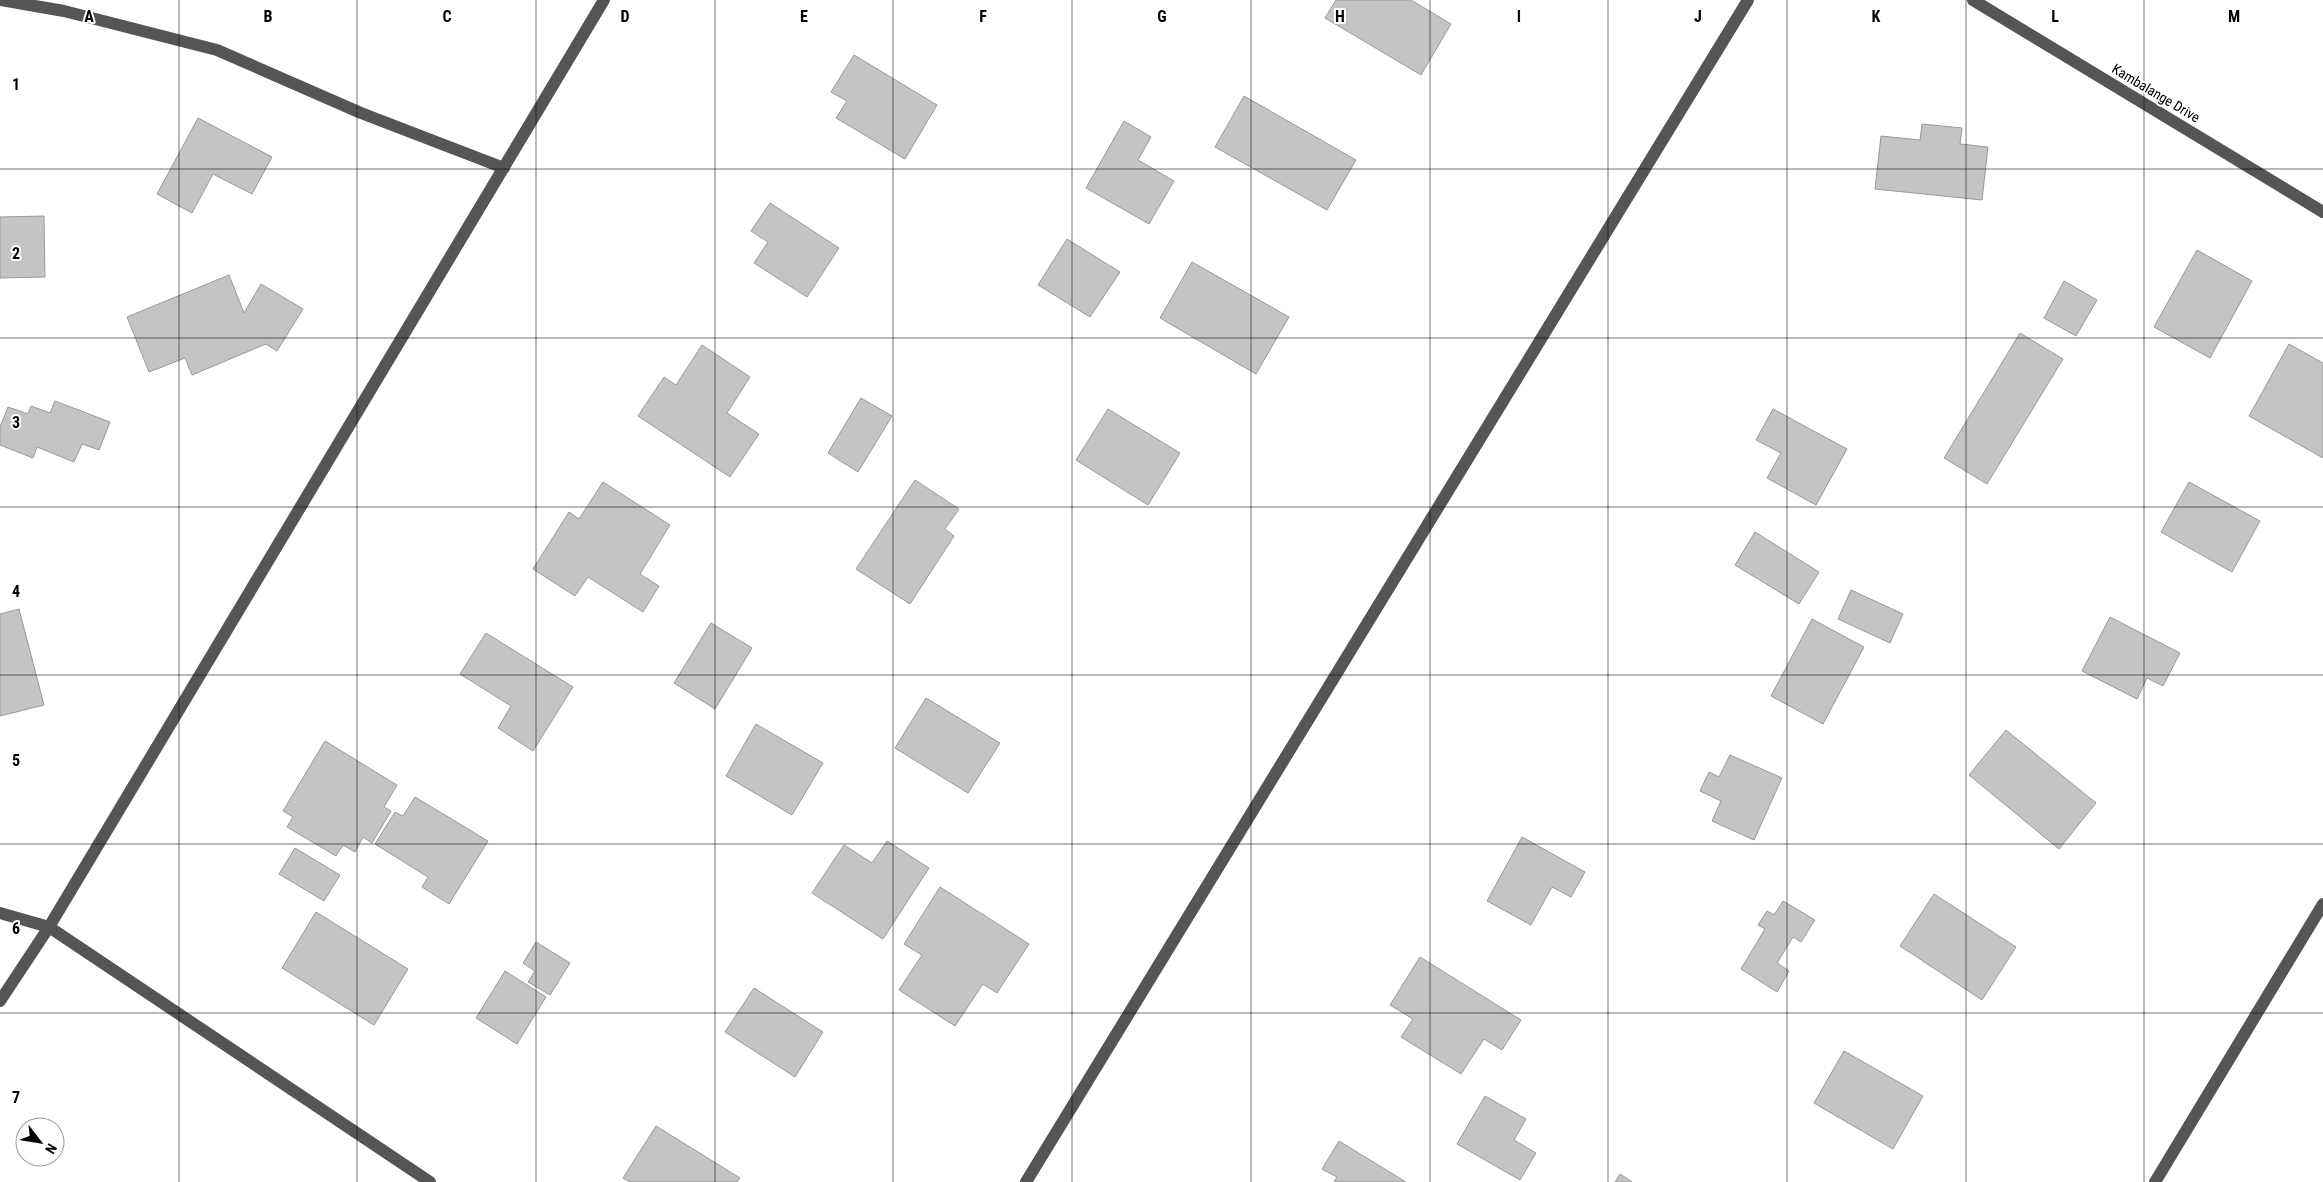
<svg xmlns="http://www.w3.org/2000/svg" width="2323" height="1182" font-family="'Roboto Condensed',sans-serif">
<rect width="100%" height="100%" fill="#fff"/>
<path fill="#c4c4c4" stroke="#999" d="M1336 0H1411L1451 24 1421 75 1325 18Z
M854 55 937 105 905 159 836 118 847 101 831 92Z
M1244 96 1356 160 1327 210 1215 147Z
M198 118 272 157 252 194 213 174 192 213 157 194Z
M1124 121 1151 137 1138 160 1174 181 1149 224 1086 188Z
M1922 124 1962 128 1960 144 1988 147 1982 200 1875 189 1881 136 1920 140Z
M770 203 839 248 807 297 754 263 768 242 751 231Z
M44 216 45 277 0 278V217Z
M1067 239 1120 272 1090 317 1038 285Z
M2197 250 2252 281 2210 358 2154 327Z
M1192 262 1289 317 1256 374 1160 318Z
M229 275 244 313 261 284 303 309 277 351 266 344 192 375 185 358 149 372 127 317Z
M2064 281 2097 300 2076 336 2044 318Z
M2020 333 2063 359 1987 484 1944 458Z
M2289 344 2323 363V458L2249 416Z
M702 345 750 377 727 413 759 434 730 477 638 416 664 377 676 385Z
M861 398 892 416 858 472 828 453Z
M55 401 110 422 99 450 82 444 74 462 37 447 33 458 0 445V427L8 407 28 414 31 406 50 413Z
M1108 409 1180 453 1148 505 1076 460Z
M1773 409 1847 449 1816 505 1767 478 1781 453 1756 440Z
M915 480 959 509 945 529 954 536 910 604 856 569Z
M603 482 670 525 640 574 659 586 643 612 588 577 575 596 533 569 569 512 579 519Z
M2189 482 2260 521 2232 572 2161 532Z
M1755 532 1819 572 1799 604 1735 565Z
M1851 590 1903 614 1890 643 1838 619Z
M19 609 44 705 0 716V614Z
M2110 617 2180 653 2163 686 2147 678 2137 699 2082 671Z
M1812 619 1864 647 1823 724 1771 696Z
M711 623 752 648 715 709 674 683Z
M486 633 573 687 533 751 498 728 511 706 460 674Z
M926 698 1000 743 968 793 895 748Z
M756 724 823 763 792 815 726 776Z
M2006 730 2096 803 2059 849 1969 775Z
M325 741 397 785 384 807 391 811 372 843 363 837 355 852 343 845 336 856 287 827 293 817 283 811Z
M1730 755 1782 778 1754 840 1712 821 1721 801 1700 791 1709 772 1719 777Z
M415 797 488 841 449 904 422 887 428 877 375 844 395 812 403 816Z
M1522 837 1585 872 1571 897 1552 887 1531 925 1487 901Z
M887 841 929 868 883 939 812 893 844 845 872 863Z
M295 848 340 875 324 901 279 874Z
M940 887 1029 944 997 993 983 984 955 1026 899 990 922 955 904 944Z
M1934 894 2016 947 1982 1000 1900 946Z
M1783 901 1815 920 1801 942 1793 937 1777 963 1789 971 1777 992 1741 969 1765 929 1758 925 1767 911 1774 915Z
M316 912 408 969 374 1025 282 968Z
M536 942 570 963 550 995 528 982 535 971 523 963Z
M1420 957 1521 1020 1502 1050 1484 1039 1461 1074 1401 1037 1413 1019 1390 1005Z
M505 971 546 997 517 1044 476 1018Z
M754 988 823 1032 795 1077 725 1032Z
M1844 1051 1923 1096 1893 1149 1814 1103Z
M1485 1096 1526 1119 1514 1140 1536 1153 1520 1180 1457 1144Z
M656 1126 740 1178 737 1182H630L623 1178Z
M1339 1141 1406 1182H1334L1337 1177 1322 1169Z
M1620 1174 1632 1182H1615Z"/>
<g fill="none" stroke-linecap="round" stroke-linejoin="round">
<path stroke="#555" stroke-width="12" d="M1 0 64 11 217 50 361 113 504 168
M1973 0 2323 212
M0 913 49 927 430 1182
M0 1001 49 927 604 0
M1026 1182 1748 0
M2155 1182 2323 904"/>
</g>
<path fill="none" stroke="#000" stroke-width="1" stroke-opacity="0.55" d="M179 0V1182M357 0V1182M536 0V1182M715 0V1182M893 0V1182M1072 0V1182M1251 0V1182M1430 0V1182M1608 0V1182M1787 0V1182M1966 0V1182M2144 0V1182M0 169H2323M0 338H2323M0 507H2323M0 675H2323M0 844H2323M0 1013H2323"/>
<g text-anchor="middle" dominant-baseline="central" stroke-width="4" stroke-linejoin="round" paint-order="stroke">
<g font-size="14" fill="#000" stroke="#fff">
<text transform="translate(2156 93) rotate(31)">Kambalange Drive</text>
</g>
</g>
<g font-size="16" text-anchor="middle" font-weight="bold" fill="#000" stroke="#fff" stroke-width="4" stroke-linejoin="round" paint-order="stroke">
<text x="89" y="22">A</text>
<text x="268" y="22">B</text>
<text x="447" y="22">C</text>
<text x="625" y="22">D</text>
<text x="804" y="22">E</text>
<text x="983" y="22">F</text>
<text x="1162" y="22">G</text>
<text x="1340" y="22">H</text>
<text x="1519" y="22">I</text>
<text x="1698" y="22">J</text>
<text x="1876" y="22">K</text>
<text x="2055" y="22">L</text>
<text x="2234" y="22">M</text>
<text x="16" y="90">1</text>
<text x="16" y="259">2</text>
<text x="16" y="428">3</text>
<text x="16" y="597">4</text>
<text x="16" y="766">5</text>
<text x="16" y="934">6</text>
<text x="16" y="1103">7</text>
</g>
<g transform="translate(40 1142) rotate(121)"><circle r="24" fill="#ffffff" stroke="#999999"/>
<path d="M0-4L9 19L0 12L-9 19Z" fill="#000000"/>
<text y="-8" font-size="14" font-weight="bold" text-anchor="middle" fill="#000000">N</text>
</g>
</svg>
